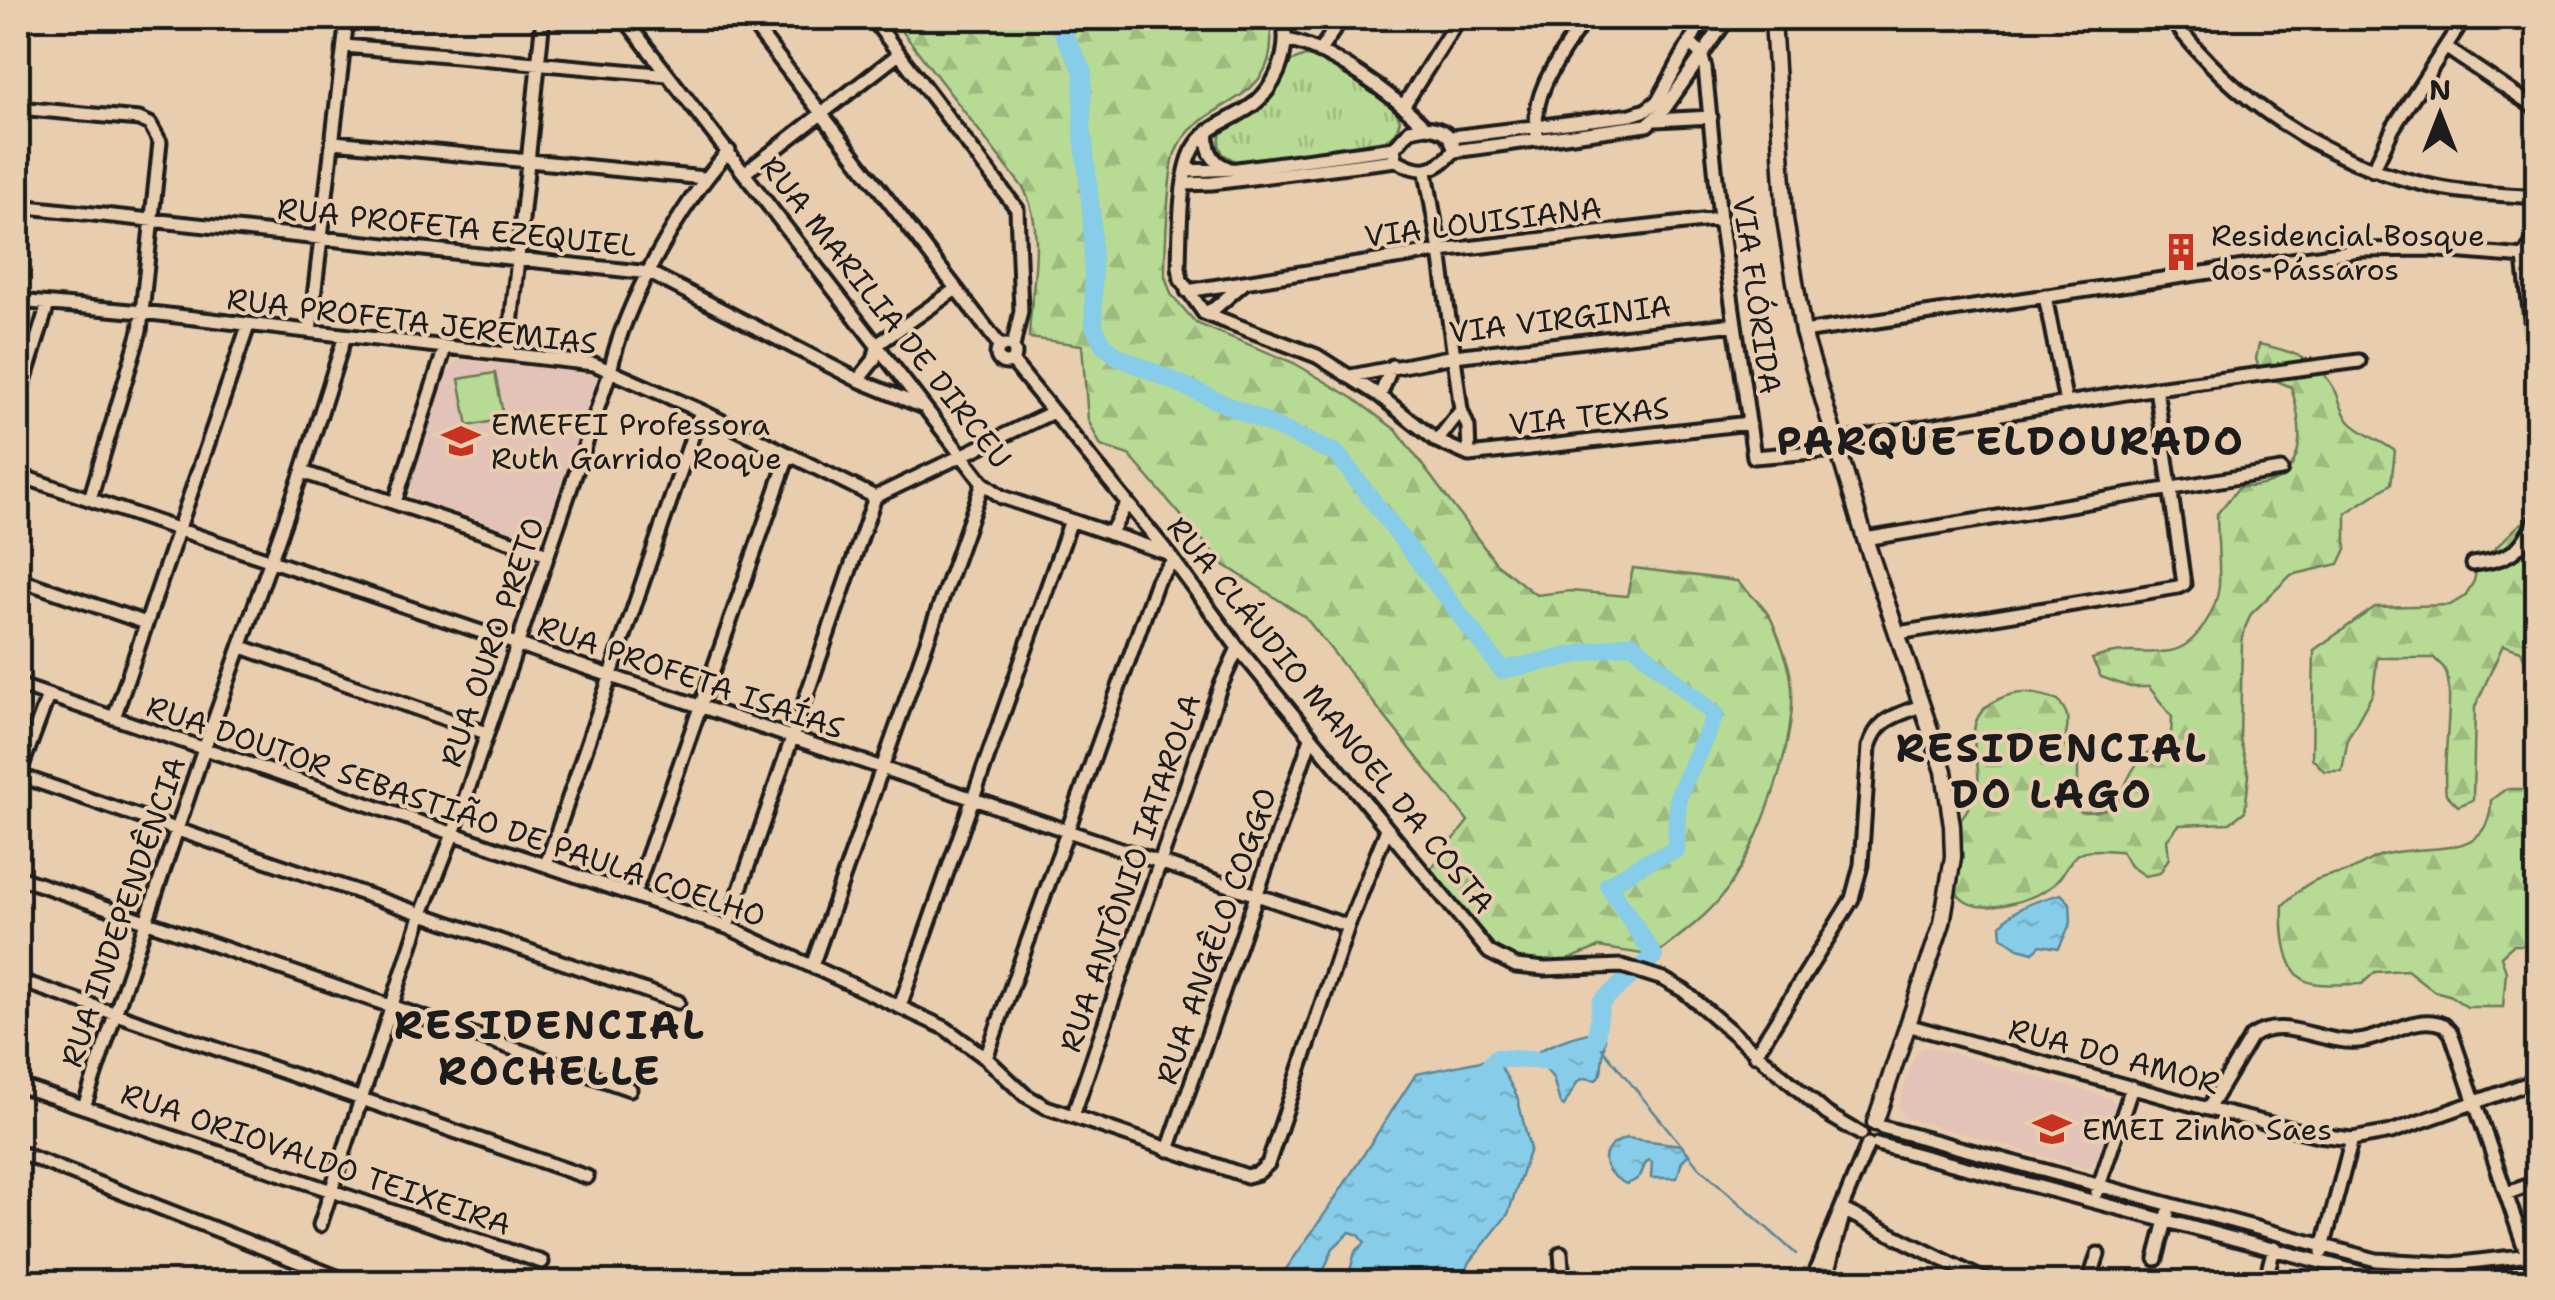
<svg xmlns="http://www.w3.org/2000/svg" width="2555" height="1300" font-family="'Shantell Sans',sans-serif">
<defs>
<pattern id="forest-firs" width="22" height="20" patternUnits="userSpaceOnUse" patternTransform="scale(2.5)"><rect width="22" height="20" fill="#b7da94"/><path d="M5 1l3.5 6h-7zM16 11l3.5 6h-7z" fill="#9dba7f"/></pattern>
<pattern id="park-tufts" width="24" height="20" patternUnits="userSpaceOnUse" patternTransform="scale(2.5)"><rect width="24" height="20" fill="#b7da94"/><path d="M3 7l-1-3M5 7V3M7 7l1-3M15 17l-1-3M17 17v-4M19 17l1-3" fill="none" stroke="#9dba7f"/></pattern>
<pattern id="water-ripples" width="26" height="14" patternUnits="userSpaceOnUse" patternTransform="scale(2.5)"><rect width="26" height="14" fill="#87cce8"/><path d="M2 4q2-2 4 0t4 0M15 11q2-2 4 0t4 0" fill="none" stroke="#74afc6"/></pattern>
</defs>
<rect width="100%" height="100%" fill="#e8cdaf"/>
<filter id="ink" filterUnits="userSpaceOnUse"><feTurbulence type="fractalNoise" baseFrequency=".01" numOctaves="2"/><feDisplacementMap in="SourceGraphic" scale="20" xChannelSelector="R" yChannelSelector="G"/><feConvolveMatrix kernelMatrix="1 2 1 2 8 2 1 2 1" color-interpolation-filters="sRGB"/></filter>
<g filter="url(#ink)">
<path fill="#e3c2b7" d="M458 360 592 373 595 377 596 385 542 535 533 538 413 498 409 490 447 373Z
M1928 1047 2110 1098 2114 1103 2113 1114 2099 1158 2090 1166 2083 1167 1903 1117 1899 1106 1913 1059 1917 1051Z"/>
<path fill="#b7da94" stroke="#6a7b58" stroke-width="2.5" d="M495 373 504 419 468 426 459 379Z"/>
<path fill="url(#forest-firs)" stroke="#6a7b58" stroke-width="2.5" d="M892 18H1269C1286 109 1201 93 1175 153 1168 171 1165 253 1165 276L1171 294 1196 323 1294 363 1353 398 1396 430 1496 563 1536 595 1571 591 1627 596 1633 568 1737 581C1748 593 1765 606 1772 621 1779 638 1789 661 1791 679 1800 737 1758 850 1723 895 1704 919 1677 938 1654 956L1599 947 1565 961 1517 960 1489 944 1430 870 1468 821 1305 617 1223 564 1129 455 1101 446 1088 420 1082 345 1029 338C1030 290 1047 234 1024 189Z
M2259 344C2292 351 2319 359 2336 392 2340 401 2342 412 2349 421 2360 434 2381 440 2395 451L2391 484 2346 513V549L2339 564 2291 575 2251 614 2245 628 2242 643 2240 739 2249 776 2245 811 2230 823 2179 825 2167 840 2169 858 2160 873 2145 876 2130 866 2121 851C2110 851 2094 848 2083 852 2067 858 2066 875 2053 885 2035 900 1978 918 1960 897 1948 884 1953 845 1957 829 1960 817 1971 807 1975 795 1989 762 1951 722 1999 699 2019 689 2038 693 2058 700 2061 705 2066 710 2067 716 2071 740 2054 739 2078 764V782L2069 799 2081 812C2130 813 2116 788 2140 760 2148 751 2162 744 2171 735L2172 717 2149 687H2130L2101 677 2092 659C2127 646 2138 656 2170 651 2196 647 2217 610 2219 585 2220 562 2217 537 2217 514L2239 487C2305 489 2307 439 2291 387L2261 374 2256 359Z
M2521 523 2537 530V690L2521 651 2503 645 2475 707 2473 800 2458 806 2446 794C2441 763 2456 691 2445 670 2443 665 2437 662 2434 658H2377L2373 693 2348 738 2342 771H2324L2312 758 2314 650 2375 607 2450 605 2465 596 2474 581 2477 566Z
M2537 777V945H2513L2501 956 2506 972 2503 1007H2467L2449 995 2434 991 2407 970 2375 972 2362 984C2347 984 2328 986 2313 983 2283 978 2282 928 2283 905 2297 892 2309 880 2328 876 2336 874 2344 874 2351 870 2361 866 2370 859 2379 856 2421 841 2491 865 2491 800L2506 789H2527Z"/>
<path fill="url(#park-tufts)" stroke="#6a7b58" stroke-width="2.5" d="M1305 56 1317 58 1392 104 1400 120 1396 133 1385 140 1239 163 1223 154 1219 145 1221 130 1253 115 1268 103 1290 62Z"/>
<path fill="url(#water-ripples)" stroke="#5c8696" stroke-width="2.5" d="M2061 894 2070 903 2071 922 2059 948 2041 945 2033 952 2018 948 2002 937 2001 925C2015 906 2039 900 2061 894Z
M1597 1031 1605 1038 1601 1073 1596 1080 1585 1078 1578 1081 1564 1106 1560 1103 1553 1078 1538 1060V1052C1551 1043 1581 1034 1597 1031Z
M1496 1058 1517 1096 1530 1149 1508 1214 1470 1262 1461 1282H1347L1355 1252 1365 1243 1359 1235 1350 1232 1333 1248 1319 1282H1272L1284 1272 1326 1212 1416 1074Z
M1626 1138 1681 1145 1689 1154 1682 1161 1677 1178H1651L1652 1162 1648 1160C1639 1169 1648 1177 1626 1184 1599 1170 1597 1149 1626 1138Z"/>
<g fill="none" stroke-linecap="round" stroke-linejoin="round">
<path stroke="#5c8696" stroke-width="2.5" d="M1602 1048 1699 1167 1796 1254"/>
<path stroke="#87cce8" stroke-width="18" d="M1055 18 1083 71 1082 124 1092 221 1094 326 1103 344 1117 356 1337 454 1502 670 1632 643 1715 715 1678 797 1676 850 1646 862 1608 885 1654 956 1601 1002 1596 1039 1586 1050
M1481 1077 1496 1058 1561 1062"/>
<g stroke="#1c1c1c" stroke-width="19">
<path id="minor" d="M624 18 983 483 1002 497 1167 553
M748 18 1001 347
M872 18 1017 209 1021 311 1013 347
M1283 18C1291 54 1275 94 1242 112 1222 124 1205 128 1193 150 1179 176 1180 236 1179 267L1181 280 1204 313 1317 356 1380 396 1437 441 1469 455 1749 423
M2171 18C2232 100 2322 160 2423 184 2460 194 2500 194 2538 197
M1286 40C1329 48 1394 95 1425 127
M1690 43 1701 54 1705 68 1720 219 1754 457 1837 450
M345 46 668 75
M2445 47 2538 110
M1319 52 1342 18
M1404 105 1459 18
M18 108 139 119 150 124 160 142 140 331 90 499
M1656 120 1711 117
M1425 127C1441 128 1453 134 1454 151 1435 173 1420 174 1396 160L1394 148 1410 130Z
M1208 131C1206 148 1211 162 1228 168
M1537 135C1530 90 1563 54 1585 18
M1452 137 1631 115 1646 110 1658 101 1703 18
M334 142 704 178
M1454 151 1647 125 1663 111 1728 18
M2373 170 2393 128 2464 18
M1187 171 1237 169 1394 148
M746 172 899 54
M1426 172 1440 251 1461 410 1468 427 1469 455
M1185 184 1212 183 1396 160
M18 206 650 273 858 380 921 406
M2538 232 2524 258 2538 382
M1187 291 1440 251 1720 219
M2045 296 2066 403
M18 301 142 312 594 364 701 411 875 497 1053 412
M1204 313 1215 308 1244 283
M310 331 347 18
M1803 332 2359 250 2428 249 2538 258
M997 354a9 9 0 1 1 18 0a9 9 0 1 1-18 0Z
M508 354 543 18
M1012 361 1168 553 1238 648 1489 952 1516 966 1545 969 1622 966 1663 979 1684 991 1827 1114 1861 1134
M1351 376 1454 356 1735 324
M858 380 874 360 878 344 956 289
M1380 396 1392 366
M18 401 48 304
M1437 441 1461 410
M1835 442 2156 388 2359 361
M302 472 548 554
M18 475 1348 926
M395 502 445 348
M1110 534 1127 503
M1865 539 2281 470
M2473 564C2512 559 2521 551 2538 515
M18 579 146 623
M1898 633 2178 587 2184 584 2156 388
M242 647 486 733
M18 685 727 927 945 1028 986 1058 1025 1095 1046 1107 1247 1176 1258 1173 1268 1164 1348 926 1387 829
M114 718 248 326
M18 775 678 1002
M18 777 48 696
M546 865 701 411
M18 877 630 1089
M634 895 789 454
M727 927 875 497
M812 966 983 483
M18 980 587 1177
M900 1006 1070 523
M1907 1025 2208 1109 2318 1135 2352 1139 2391 1132 2538 1080
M1755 1055 1852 899 1861 865 1869 747C1878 718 1894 717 1920 706
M986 1058 1157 581 1173 561
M18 1085 542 1262
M84 1107 204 749 302 472 345 336
M2208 1109 2251 1037C2283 1014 2322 1045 2359 1041 2388 1038 2415 1013 2444 1025L2451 1033 2527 1255
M1073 1116 1220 687 1238 648
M1882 1127 2376 1260 2453 1264 2538 1254
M1877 1144 2385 1279 2452 1281 2538 1273
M1168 1150 1311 738
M18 1152 350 1282
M2097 1192 2132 1087
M2508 1193 2538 1182
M1843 1210 1988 1282
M320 1225 421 916 453 834 610 372C624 303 682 203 729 151
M2322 1252 2352 1139
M1561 1253 1563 1282
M2156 1259 2168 1213
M1811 1282 1868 1144
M1825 1282 1842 1219
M2089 1282 2098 1254
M2265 1282 2274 1248"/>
</g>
<g stroke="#1c1c1c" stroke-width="21">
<path id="major" d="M1773 18 1785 219 1803 332 1865 539 1944 771 1952 826 1953 857 1942 923 1875 1123"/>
</g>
<use href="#minor" stroke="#e8cdaf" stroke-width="11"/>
<use href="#major" stroke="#e8cdaf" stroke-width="14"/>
</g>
</g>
<defs>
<g id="building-bare" transform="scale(3)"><path d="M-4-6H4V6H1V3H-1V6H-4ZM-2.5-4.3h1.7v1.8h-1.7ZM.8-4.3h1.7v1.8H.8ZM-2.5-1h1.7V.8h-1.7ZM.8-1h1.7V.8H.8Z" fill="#c8321e" stroke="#e8cdaf" stroke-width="2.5" paint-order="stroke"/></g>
<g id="school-bare" transform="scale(3)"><path d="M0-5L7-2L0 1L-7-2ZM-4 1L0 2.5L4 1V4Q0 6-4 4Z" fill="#c8321e" stroke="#e8cdaf" stroke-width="2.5" paint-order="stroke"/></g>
</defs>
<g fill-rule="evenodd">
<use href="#building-bare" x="2181" y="252"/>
<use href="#school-bare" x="461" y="441"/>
<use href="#school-bare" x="2052" y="1129"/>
</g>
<g text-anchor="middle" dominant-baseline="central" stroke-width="8" stroke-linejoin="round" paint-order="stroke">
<g font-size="30" fill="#1c1c1c" stroke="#e8cdaf">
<text transform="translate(1483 222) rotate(-7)">VIA LOUISIANA</text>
<text transform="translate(457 227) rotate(6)">RUA PROFETA EZEQUIEL</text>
<text transform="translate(1757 295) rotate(82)">VIA FLÓRIDA</text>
<text transform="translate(886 312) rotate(52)">RUA MARILIA DE DIRCEU</text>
<text transform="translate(1560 319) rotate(-7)">VIA VIRGINIA</text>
<text transform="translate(412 321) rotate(7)">RUA PROFETA JEREMIAS</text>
<text transform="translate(1589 416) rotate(-6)">VIA TEXAS</text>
<text transform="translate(492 642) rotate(-71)">RUA OURO PRETO</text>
<text transform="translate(691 677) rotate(19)">RUA PROFETA ISAÍAS</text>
<text transform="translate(1331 715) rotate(51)">RUA CLÁUDIO MANOEL DA COSTA</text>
<text transform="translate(456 811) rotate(19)">RUA DOUTOR SEBASTIÃO DE PAULA COELHO</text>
<text transform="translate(1130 873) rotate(-71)">RUA ANTÔNIO IATAROLA</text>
<text transform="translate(123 912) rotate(-71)">RUA INDEPENDÊNCIA</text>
<text transform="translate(1216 936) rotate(-71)">RUA ANGÊLO COGGO</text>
<text transform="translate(2114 1056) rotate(15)">RUA DO AMOR</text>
<text transform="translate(316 1159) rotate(19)">RUA ORIOVALDO TEIXEIRA</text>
</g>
<g font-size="30" fill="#1c1c1c" stroke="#e8cdaf" text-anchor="start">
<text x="2211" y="235">Residencial Bosque<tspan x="2211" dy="34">dos Pássaros</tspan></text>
<text x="491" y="424">EMEFEI Professora<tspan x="491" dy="34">Ruth Garrido Roque</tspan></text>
<text x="2082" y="1129">EMEI Zinho Saes</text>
</g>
<g font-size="40" font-weight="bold" letter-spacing="2.5" fill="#1c1c1c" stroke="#e8cdaf">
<text x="2011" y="441">PARQUE ELDOURADO</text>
<text x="2052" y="748">RESIDENCIAL<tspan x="2052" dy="46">DO LAGO</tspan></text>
<text x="550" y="1025">RESIDENCIAL<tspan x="550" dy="46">ROCHELLE</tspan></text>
</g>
</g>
<rect width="2555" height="1300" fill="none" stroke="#e8cdaf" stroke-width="60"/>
<rect x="30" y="30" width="2495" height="1240" fill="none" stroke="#1c1c1c" stroke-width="4" filter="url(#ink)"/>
<g transform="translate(2440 115)" stroke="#e8cdaf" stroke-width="8" paint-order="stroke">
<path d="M0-8L18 38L0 25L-18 38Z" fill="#1c1c1c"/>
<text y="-15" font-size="28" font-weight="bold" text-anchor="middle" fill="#1c1c1c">N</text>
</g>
</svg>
